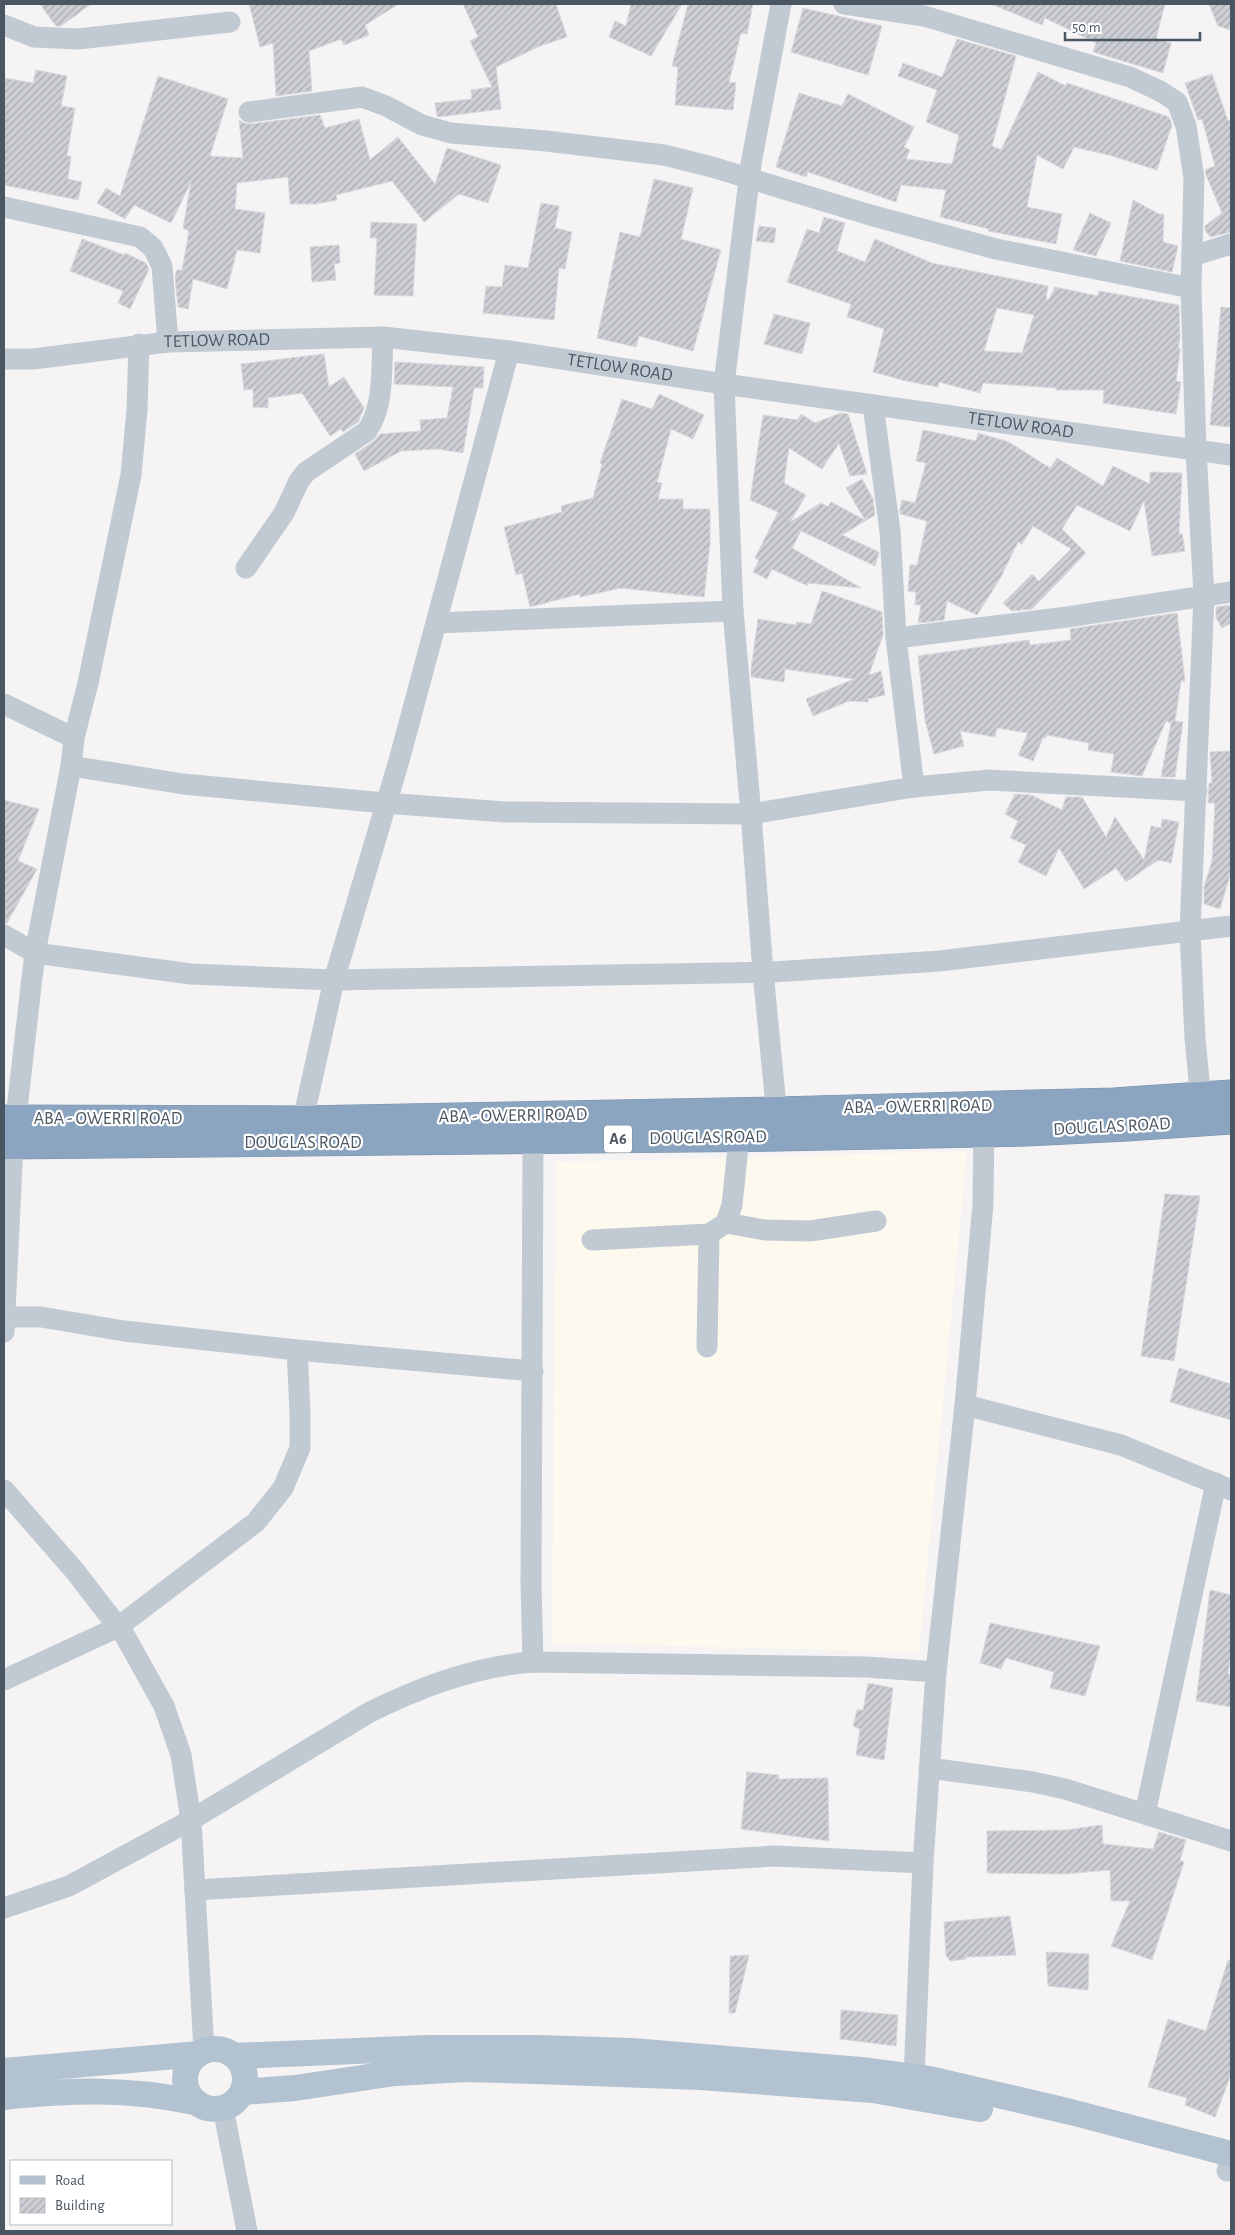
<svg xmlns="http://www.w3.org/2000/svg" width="1235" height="2235" font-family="'Alegreya Sans',sans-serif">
<defs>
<pattern id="building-hatch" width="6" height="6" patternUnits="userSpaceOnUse" patternTransform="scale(1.25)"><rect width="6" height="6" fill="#cdcfd5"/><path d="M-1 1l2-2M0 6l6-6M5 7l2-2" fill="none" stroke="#a8abb0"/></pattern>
</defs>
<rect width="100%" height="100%" fill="#f5f3f3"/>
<path fill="#fdf9ef" d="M967 1151 919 1652 552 1643 556 1162Z"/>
<path fill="url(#building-hatch)" stroke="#d7d9de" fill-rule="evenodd" d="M40 4H91L61 26H56Z
M249 4H399L365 25 369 35 344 45 341 39 309 51 312 91 276 96 273 43 260 47Z
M463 4H556L567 37 540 46 496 67 501 109 439 117 437 116 435 103 472 99 471 90 492 87 470 41 478 37Z
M631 4H682L651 56 609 37 615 21 626 26Z
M688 4H753L747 34 741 33 729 82 736 83 733 110 675 105 678 67 672 66Z
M991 4H1165L1156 39 1171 43 1163 73 1093 52 1096 43 1045 18 1042 25Z
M1209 4H1231V30L1218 26Z
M803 8 882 26 868 75 791 52Z
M957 39 1016 56 992 146 1001 150 1038 72 1066 86 1067 83 1169 117 1172 125 1157 170 1109 155 1074 147 1063 169 1037 155 1027 207 1062 214 1056 244 988 231 989 229 940 217 946 190 901 185 896 202 808 172 806 177 776 167 799 93 842 106 848 94 914 127 904 147 910 150 906 159 952 164 959 135 926 122 937 90 898 76 903 63 942 77Z
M36 70 67 76 61 106 75 108 67 156H71L68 179 82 182 78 200 4 185V78L33 83Z
M1212 74 1228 121 1231 120V232L1210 237 1205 230V226L1222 213 1206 175 1205 170 1215 166 1202 119 1198 120 1185 83Z
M158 76 228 99 210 156 243 158 239 120 244 123 251 124 320 115 325 128 359 119 370 160 398 137 435 184 447 148 501 165 488 203 459 194 424 222 392 181 336 195 337 200 316 204H290L288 177 237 183 235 209 265 213 260 253 237 250 227 289 193 279 188 309 178 307 175 277 177 270H182L189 231 183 228 191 182 171 223 134 205 125 219 97 203 106 188 120 196Z
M654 179 693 188 681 239 721 250 693 351 639 336 636 347 597 338 620 232 640 237Z
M1133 200 1159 214H1164L1163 242 1178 246 1172 272 1120 261Z
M541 203 559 206 555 228 572 232 565 269 559 268 554 320 483 313 486 286 502 287 505 265 528 268Z
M1090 213 1111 223 1096 256 1073 250Z
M824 217 845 223 837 251 865 262 875 239 932 263 1048 286 1046 299 1049 300 1055 287 1098 296 1099 291 1179 305 1180 338 1178 348H1180V352L1176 381 1181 382 1176 414 1103 403 1104 390H1056V388L983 383 980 393 939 382 938 387 906 381 873 372 884 329 847 317 851 304 787 282 807 229 819 233ZM997 308 1034 315 1022 353 984 351Z
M371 222 417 224 413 296 374 295 377 238H370Z
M759 226 776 228 774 243 756 241Z
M82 239 124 255 125 253 146 263 149 269 130 309 118 303 123 291 70 271Z
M339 245 340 263 334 264 336 280 312 282 310 247Z
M1221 307 1231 308V427L1210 425Z
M774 314 810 323 802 354 764 344Z
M324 354 329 387 344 377 364 408 358 422 343 432 341 429 330 436 302 393 268 398V408L253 407V389L244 390 241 364Z
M395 362 484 367 483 388H474L463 453 438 449 401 451 364 471 355 454 374 441 380 434 421 431 420 420 447 418 453 387 394 384Z
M659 394 704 415 693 439 671 429 657 482 662 483 658 499H683V509H710V544L704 597 621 588 580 597V594L530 607 522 573 516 575 504 527 562 512 561 506 593 498 602 464 600 463 622 399 652 409Z
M841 413 848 414 867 474 850 476 839 443 822 469 789 448 784 483 806 495 790 522 821 503 828 507 831 502 865 520 846 488 862 479 873 499 875 515 842 535 879 552 875 566 801 531 792 548 861 588 808 583V586L772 569 767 579 753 572 759 560 755 558 778 512 750 500 763 415 798 420 801 414 815 423Z
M923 430 976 441 978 433 1009 442 1050 468 1057 458 1103 486 1113 466 1150 484V472L1182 473 1179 534 1182 533 1185 551 1152 556 1144 501 1130 531 1077 505 1062 529 1086 553 1032 609 1012 611 1003 603 1032 574 1039 581 1071 549 1033 526 1022 544 1018 542 1001 577 977 615 947 601 944 620 918 623 921 605H915L916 592 908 591 910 565H917L927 521 900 514V509L902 500 915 503 926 463 916 461Z
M822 591 882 612 883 635 869 675 881 671 885 695 868 699V702L849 701 813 716 806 699 854 679 785 669 784 682 751 677V669L758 619 796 625V622L811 624Z
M1231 605V623L1222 628 1216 618V607Z
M1177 613 1185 681H1181L1175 721 1183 722 1175 777H1161L1171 723 1166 721 1142 776 1111 772 1114 754 1088 750 1089 743 1046 735V738H1043L1033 761 1018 755 1028 733 997 728 995 737 960 731 964 746 934 754 925 720 918 656 1029 640 1030 645 1071 640 1070 629Z
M1231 751V872L1220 909 1204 904V887L1212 861 1215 803H1208L1209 783H1212L1210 752Z
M1015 794 1031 795 1062 810 1066 797H1082L1106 837 1115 817 1144 860 1151 826 1161 828 1162 819 1179 822 1171 863 1158 860 1126 882 1116 868 1084 889 1059 848 1046 876 1018 862 1026 845 1010 838 1018 821 1005 814Z
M4 800 39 809 18 861 37 869 7 923H4Z
M1165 1194 1200 1196 1174 1361 1141 1356Z
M1179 1368 1231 1384V1420L1170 1402Z
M1210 1590 1231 1595V1654L1228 1674 1231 1675V1707L1196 1701Z
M990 1623 1100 1646 1085 1696 1050 1688 1054 1672 1006 1658 1001 1669 980 1663Z
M868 1683 893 1688 884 1760 856 1755 860 1729 853 1726 857 1710H863Z
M747 1772 779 1775 778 1779 828 1778 829 1841 741 1829Z
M1102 1825 1103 1844 1153 1849 1159 1832 1186 1840 1180 1860 1184 1862 1152 1960 1111 1946 1130 1901H1111L1110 1870 1064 1874 987 1873V1831L1066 1830Z
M1010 1916 1016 1955 966 1957V1959L950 1961 946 1955 944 1922Z
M1046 1952 1089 1954 1088 1990 1048 1986Z
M749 1955 735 2013H729L730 1956Z
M1228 1960 1231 1961V2074L1215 2117 1185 2105 1187 2098 1148 2087 1168 2019 1206 2031Z
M841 2010 898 2015 896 2046 840 2039Z"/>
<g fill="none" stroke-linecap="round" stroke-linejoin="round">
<g stroke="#7690ad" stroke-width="29">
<path id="highway" d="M4 1119 303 1120 778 1111 1114 1102 1231 1094
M4 1145 778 1137 1026 1132 1127 1127 1231 1120"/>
</g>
<g stroke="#c1cad2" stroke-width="21">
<path d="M844 4 924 16 1130 77 1160 91 1177 102 1186 126 1194 178 1191 288 1196 450 1204 596 1190 931 1195 1038 1202 1112"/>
<path d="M4 25 34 37 78 39 230 22"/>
<path d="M249 112 362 97 386 106 422 125 451 133 546 141 664 155 712 167 870 215 996 249 1191 288"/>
<path d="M4 207 140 237 153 248 162 266 168 342"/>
<path d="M1192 256 1231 244"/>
<path id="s1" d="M4 359H33L168 342 383 337 509 351 724 384 1231 455"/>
<path d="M873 405 890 531 896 638 914 787"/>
<path d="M246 568 284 513 299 481 306 472 367 431C385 405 381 367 383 337"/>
<path d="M436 623 733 611"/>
<path d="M896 638 1067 617 1231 592"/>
<path d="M4 704 74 738"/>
<path d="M71 766 183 784 385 803 505 812 751 814 914 787 989 780 1197 791"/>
<path d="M4 935 35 953 191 974 334 980 773 972 940 961 1231 926"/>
<path d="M303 1120 334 980 400 757 509 351"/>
<path d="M778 1127 763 972 751 814 733 611 724 384 751 164 781 4"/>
<path d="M533 1141 531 1584 533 1662"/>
<path d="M726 1223 765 1230 810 1231 876 1221"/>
<path d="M592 1240 709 1234 726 1223 732 1205 739 1138"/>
<path d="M5 1317H41L124 1331 297 1350 533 1371"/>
<path d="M4 1332 13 1144 31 986 35 953 71 766 74 738 88 683 131 475 137 410 139 344"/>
<path d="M707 1347 709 1234"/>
<path d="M965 1405 1121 1445 1231 1490"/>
<path d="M4 1490 74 1570 125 1636 164 1706 181 1755 191 1820 204 2051"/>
<path d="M4 1680 118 1627 256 1522 283 1488 300 1448V1412L297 1350"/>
<path d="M929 1768 1033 1782 1065 1789 1231 1841"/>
<path d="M1145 1814 1216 1483"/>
<path d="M195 1890 775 1856 923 1863"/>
<path d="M4 1908 69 1886 191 1820 370 1712C420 1687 476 1666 533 1662L866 1667 936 1672"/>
<path d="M910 2092 914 2077 923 1863 936 1672 965 1405 983 1204 984 1119"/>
<path d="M223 2108 247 2231"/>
<path d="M1227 2171 1231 2156"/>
</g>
<path stroke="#b3c2d1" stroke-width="26" d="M185 2079a30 30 0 1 1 60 0a30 30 0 1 1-60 0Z
M234 2056 427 2048H536L632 2051 861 2070 929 2079 1071 2112 1231 2154
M4 2071 199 2054
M242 2092 295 2088 395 2073 465 2069 536 2071 700 2077 873 2090 980 2109
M4 2097C72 2090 127 2088 194 2102"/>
<use href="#highway" stroke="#8ba5c1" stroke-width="28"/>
</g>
<g text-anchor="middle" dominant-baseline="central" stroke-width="4.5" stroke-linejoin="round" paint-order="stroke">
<rect fill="#fff" stroke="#808990" stroke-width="1" x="604" y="1125.5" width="28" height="27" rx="4"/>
<g font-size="16" font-weight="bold" fill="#4a5661">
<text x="618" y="1139">A6</text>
</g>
<g font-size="18" fill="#4a5661" stroke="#fff">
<text stroke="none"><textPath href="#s1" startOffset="214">TETLOW ROAD</textPath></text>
<text stroke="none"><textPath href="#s1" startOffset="619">TETLOW ROAD</textPath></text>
<text stroke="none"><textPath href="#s1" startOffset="1024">TETLOW ROAD</textPath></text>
<text transform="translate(918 1107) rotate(-1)">ABA - OWERRI ROAD</text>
<text transform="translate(513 1116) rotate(-1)">ABA - OWERRI ROAD</text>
<text x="108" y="1119">ABA - OWERRI ROAD</text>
<text transform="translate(1112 1127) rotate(-3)">DOUGLAS ROAD</text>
<text transform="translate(708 1138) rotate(-1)">DOUGLAS ROAD</text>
<text x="303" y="1143">DOUGLAS ROAD</text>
</g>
</g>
<rect width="1235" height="2235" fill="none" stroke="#4a5661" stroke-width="10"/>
<rect x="10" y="2160" width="162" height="65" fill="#ffffff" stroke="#b7bbc0"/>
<rect x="20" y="2176" width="25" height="8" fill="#b3c2d1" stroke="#b7bbc0"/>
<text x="55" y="2185" font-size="15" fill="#4a5661">Road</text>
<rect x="20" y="2198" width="25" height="15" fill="url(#building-hatch)" stroke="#b7bbc0"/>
<text x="55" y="2210" font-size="15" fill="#4a5661">Building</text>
<path d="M1065 32v8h135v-8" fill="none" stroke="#4a5661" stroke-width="2.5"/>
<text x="1072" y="32" font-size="15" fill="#4a5661" stroke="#ffffff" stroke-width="4" paint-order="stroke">50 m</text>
</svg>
